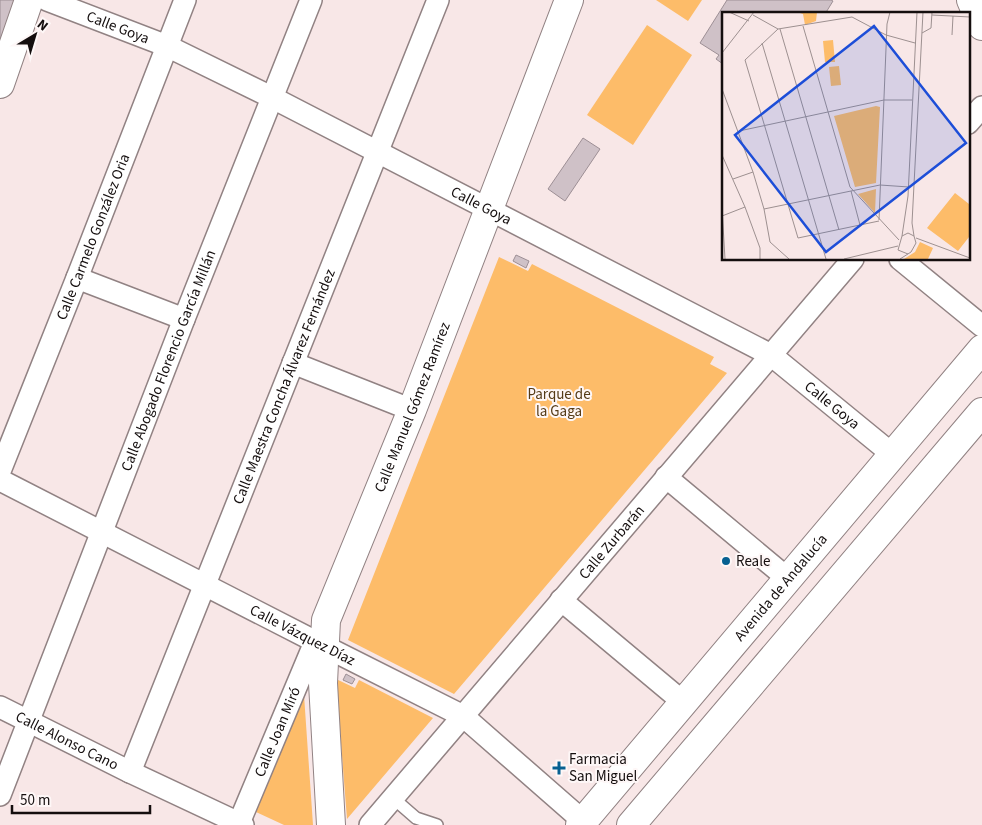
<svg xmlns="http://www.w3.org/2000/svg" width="982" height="825" font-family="'Source Sans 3',sans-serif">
<rect width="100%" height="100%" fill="#f8e7e7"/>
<path fill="#fdbc69" d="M656 0H702L688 21Z
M647 25 692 55 633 145 587 115Z
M499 257 528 271 532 264 714 357 710 364 727 373 454 694 348 640Z
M336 679 355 688 359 680 433 718 347 819Z
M304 695 313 825H284L256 812Z"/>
<path fill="#cfc1c7" stroke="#9d8f95" d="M0 0H18L0 49Z
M727 0H831L833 1 825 14H723V64L716 59 719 55 700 43Z
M583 138 600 149 565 201 548 189Z
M516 255 529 261 526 268 513 261Z
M346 674 355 679 352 684 343 680Z"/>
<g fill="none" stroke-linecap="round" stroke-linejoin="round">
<g stroke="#918283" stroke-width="14">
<path id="lane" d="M393 798 416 818 437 825"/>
</g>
<g stroke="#918283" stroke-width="24">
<g id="street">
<path id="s1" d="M47 0 167 46 273 98 771 355 892 454"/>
<path d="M968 123 982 107"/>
<path d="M900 259 982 326"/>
<path d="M77 278 184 319"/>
<path d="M293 363 412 410"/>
<path id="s2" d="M0 471 77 278 185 0"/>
<path d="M666 477 787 578"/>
<path id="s3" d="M0 480 324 646 463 716 583 821"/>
<path d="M561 600 683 702"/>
<path id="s4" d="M0 707 130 772 243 825"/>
<path id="s5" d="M130 772 438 0"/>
<path id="s6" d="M0 795 184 319 311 0"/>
<path id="s7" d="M239 823 315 642"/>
<path id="s8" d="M370 825 853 259"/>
</g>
</g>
<g stroke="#918283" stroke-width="30">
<g id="secondary">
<path d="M971 0 982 26"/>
<path d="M0 84 29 0"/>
<path id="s9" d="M331 825 323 683 326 620 412 410 569 0"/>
<path id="s10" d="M580 825 982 349"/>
</g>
</g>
<g stroke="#918283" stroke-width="30">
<path id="highway" d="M631 825 982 412"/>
</g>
<use href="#lane" stroke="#fff" stroke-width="11"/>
<use href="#street" stroke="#fff" stroke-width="21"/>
<use href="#secondary" stroke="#fff" stroke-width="28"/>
<use href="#highway" stroke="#fff" stroke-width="28"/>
</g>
<g fill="#076091" stroke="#fef7f7" stroke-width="2">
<circle cx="726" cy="561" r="5"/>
<path d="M556.5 760.5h5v5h5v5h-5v5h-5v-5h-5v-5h5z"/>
</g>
<g text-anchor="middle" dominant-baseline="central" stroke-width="4" stroke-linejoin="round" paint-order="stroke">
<g font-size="15" fill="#140e0e" stroke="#fef7f7">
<text stroke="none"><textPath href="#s1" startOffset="76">Calle Goya</textPath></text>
<text stroke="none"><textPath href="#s1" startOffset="481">Calle Goya</textPath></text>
<text stroke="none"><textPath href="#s2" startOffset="252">Calle Carmelo González Oria</textPath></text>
<text stroke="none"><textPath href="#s6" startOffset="466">Calle Abogado Florencio García Millán</textPath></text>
<text stroke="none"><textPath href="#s5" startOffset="415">Calle Maestra Concha Álvarez Fernández</textPath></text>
<text stroke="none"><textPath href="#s9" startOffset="435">Calle Manuel Gómez Ramírez</textPath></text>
<text stroke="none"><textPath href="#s1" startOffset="886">Calle Goya</textPath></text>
<text stroke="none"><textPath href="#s8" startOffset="372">Calle Zurbarán</textPath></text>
<text stroke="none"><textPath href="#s10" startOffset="311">Avenida de Andalucía</textPath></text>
<text stroke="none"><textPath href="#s3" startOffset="340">Calle Vázquez Díaz</textPath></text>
<text stroke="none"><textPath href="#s7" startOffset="99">Calle Joan Miró</textPath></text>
<text stroke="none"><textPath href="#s4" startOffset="75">Calle Alonso Cano</textPath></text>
</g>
<g font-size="15" fill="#553b17" stroke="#fef7f7">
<text x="559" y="394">Parque de<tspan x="559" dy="17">la Gaga</tspan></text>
</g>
<g font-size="15" fill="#140e0e" stroke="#fef7f7" text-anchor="start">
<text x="736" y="561">Reale</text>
<text x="569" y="759">Farmacia<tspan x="569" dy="17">San Miguel</tspan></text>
</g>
</g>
<g transform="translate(722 12)">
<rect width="248" height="248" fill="#f8e7e7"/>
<path d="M75 0H95L94 9 83 13 81 2ZM111 28 113 50H103L101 29ZM117 54 119 73 109 74 107 55ZM154 94 158 95 154 171 133 175 112 104ZM154 177 153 201 136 182ZM233 181 247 192V225L236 239 205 216ZM198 230 211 236 206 247H182L193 240Z" fill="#fdbc69"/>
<path fill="none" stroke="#9d9090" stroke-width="1" d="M7 0 27 9M31 3 56 17 130 5 164 23 193 31M210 3 248 5M81 14 128 175 177 228M56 17 23 48 76 226 157 209M58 17 117 218M200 21 209 16 210 0M230 23 231 4M40 31 104 247M0 41 32 0M0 77 31 160 42 197 48 230 67 247M17 119 162 88H190M0 143 23 195 38 236V247M11 167 31 160M129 179 138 213M0 196 3 247M42 197 158 173 187 175M0 204 23 195M157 208 165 12 168 0M180 224 186 184 195 0M192 224 190 211 201 0M194 226 248 246M122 247 176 234M178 247 189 240 194 231 192 224 186 221 180 224 176 238 186 242"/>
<path fill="#1d4ed8" fill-opacity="0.15" stroke="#1d4ed8" stroke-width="2.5" d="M152 14 244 131 104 240 13 123Z"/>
<rect width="248" height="248" fill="none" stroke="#140e0e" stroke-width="2.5"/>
</g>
<g transform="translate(35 35) rotate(38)" stroke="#fef7f7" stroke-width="4" paint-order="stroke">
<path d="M0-4L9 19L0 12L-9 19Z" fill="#140e0e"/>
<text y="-8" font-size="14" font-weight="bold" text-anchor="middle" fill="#140e0e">N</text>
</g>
<path d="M12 805v8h138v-8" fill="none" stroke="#140e0e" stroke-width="2.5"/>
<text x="20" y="805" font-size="15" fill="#140e0e" stroke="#fef7f7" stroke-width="4" paint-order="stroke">50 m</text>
</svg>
